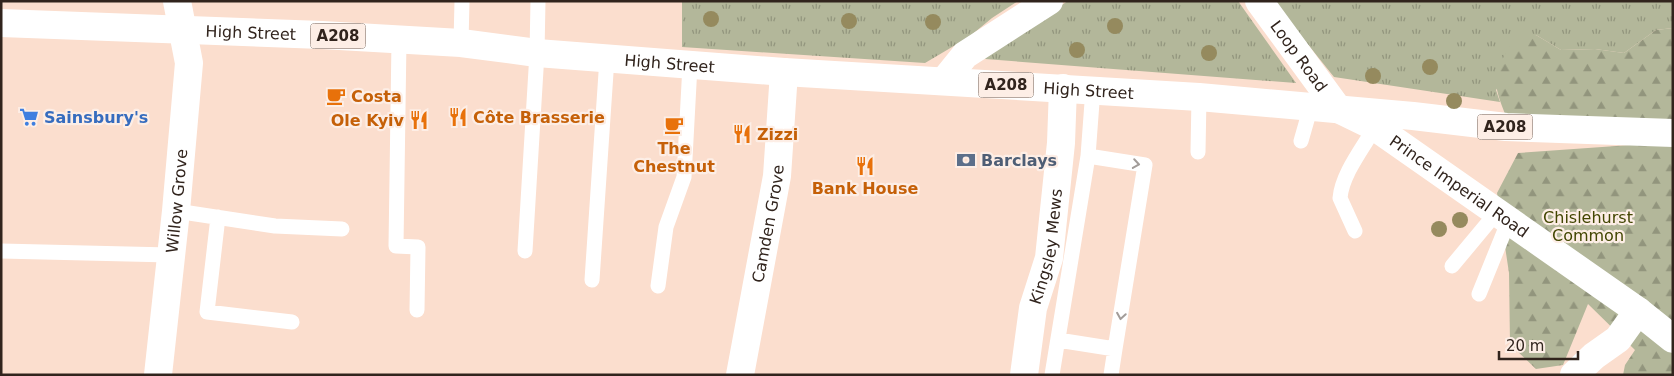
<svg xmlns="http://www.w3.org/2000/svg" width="1674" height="376" font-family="'DejaVu Sans',sans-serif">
<defs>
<pattern id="grass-tufts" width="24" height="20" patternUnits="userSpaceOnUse" patternTransform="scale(1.25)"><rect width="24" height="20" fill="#b3b79a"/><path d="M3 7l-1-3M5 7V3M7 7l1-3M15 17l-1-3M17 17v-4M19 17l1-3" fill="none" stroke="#92957d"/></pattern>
<pattern id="forest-firs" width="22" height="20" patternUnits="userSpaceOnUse" patternTransform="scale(1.25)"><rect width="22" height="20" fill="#b3b79a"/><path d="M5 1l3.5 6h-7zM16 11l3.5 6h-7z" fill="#92957d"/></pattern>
</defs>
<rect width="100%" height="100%" fill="#fbdece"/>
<path fill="url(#grass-tufts)" d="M682 1H1018L992 18 969 37 925 63 682 47Z
M1068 1H1238L1296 83 985 59 988 51Z
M1273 1H1673V28L1656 30 1624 53 1595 49 1561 50 1536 35 1496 90 1500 102 1334 77Z"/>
<path fill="url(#forest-firs)" d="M1673 28V126L1509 124C1493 83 1489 78 1514 40L1536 35 1561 50 1595 49 1624 53 1656 30Z
M1673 142V375H1623L1625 365 1635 350 1588 304 1563 365 1536 369 1510 344 1509 273 1497 193 1518 153Z"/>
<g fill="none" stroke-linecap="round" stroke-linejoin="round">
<path stroke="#fff" stroke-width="15" d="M399 40 396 246 418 247 417 310
M461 43 462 1
M1301 141 1311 106
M1198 152 1199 97
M176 211 275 226 342 229
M218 217 207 312 292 322
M1355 231 1340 198C1342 174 1363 148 1375 127
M1 251 170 255
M525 251 537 53 538 1
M1452 266 1497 212
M592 280 607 58
M658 286 666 227 684 177 690 65
M1479 294 1509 220
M1058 340 1115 349 1145 165 1088 156
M1052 375 1088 156 1093 89
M1111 375 1115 349"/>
<g stroke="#fff" stroke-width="28">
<path id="s1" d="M740 375 777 176 784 72"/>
<path id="s2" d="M1024 375 1033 308 1049 258 1061 143 1063 88"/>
<path d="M1574 375 1594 356 1618 339 1638 311"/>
</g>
<g stroke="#fff" stroke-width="28">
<path d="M944 81 965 55 1049 1"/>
<path id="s3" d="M158 375 176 211 189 63 177 1"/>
</g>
<path stroke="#fff" stroke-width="28" id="s4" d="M1259 1 1338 109 1375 127 1638 311 1673 339"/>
<path stroke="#fff" stroke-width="28" id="s5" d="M1 23 322 35 461 43 537 53 784 72 1199 97 1413 116 1506 127 1673 133"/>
</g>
<g fill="#958a5e">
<circle cx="711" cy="19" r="8"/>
<circle cx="849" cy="21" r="8"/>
<circle cx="933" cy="22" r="8"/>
<circle cx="1115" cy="26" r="8"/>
<circle cx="1077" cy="50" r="8"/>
<circle cx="1209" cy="53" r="8"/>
<circle cx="1430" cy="67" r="8"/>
<circle cx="1373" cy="76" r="8"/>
<circle cx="1454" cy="101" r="8"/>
<circle cx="1460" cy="220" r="8"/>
<circle cx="1439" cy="229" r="8"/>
</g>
<defs><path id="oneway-chevron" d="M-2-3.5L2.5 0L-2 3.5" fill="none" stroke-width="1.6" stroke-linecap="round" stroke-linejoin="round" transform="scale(1.25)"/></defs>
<g stroke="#a29c99">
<use href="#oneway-chevron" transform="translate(1136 164) rotate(9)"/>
<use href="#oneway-chevron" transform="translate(1121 316) rotate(99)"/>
</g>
<defs>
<g id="cafe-bare" transform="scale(1.5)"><path d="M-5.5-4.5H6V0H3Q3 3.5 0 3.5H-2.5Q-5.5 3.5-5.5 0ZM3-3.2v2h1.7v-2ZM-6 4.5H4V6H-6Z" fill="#e8710a" stroke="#fdeee6" stroke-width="2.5" paint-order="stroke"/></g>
<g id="supermarket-bare" transform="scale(1.5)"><path d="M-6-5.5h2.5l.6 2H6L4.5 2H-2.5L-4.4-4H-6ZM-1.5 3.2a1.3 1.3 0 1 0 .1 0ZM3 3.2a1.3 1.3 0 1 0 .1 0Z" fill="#3f7fe0" stroke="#fdeee6" stroke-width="2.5" paint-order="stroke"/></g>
<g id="restaurant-bare" transform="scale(1.5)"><path d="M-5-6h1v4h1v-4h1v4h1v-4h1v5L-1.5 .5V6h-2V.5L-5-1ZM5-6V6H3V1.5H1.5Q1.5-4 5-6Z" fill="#e8710a" stroke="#fdeee6" stroke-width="2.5" paint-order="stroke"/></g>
<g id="bank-bare" transform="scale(1.5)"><path d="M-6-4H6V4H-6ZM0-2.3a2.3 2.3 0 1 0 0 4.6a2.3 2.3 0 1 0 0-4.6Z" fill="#5c6f8a" stroke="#fdeee6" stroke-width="2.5" paint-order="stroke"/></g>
</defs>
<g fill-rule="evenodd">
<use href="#cafe-bare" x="336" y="96"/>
<use href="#supermarket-bare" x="29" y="117"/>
<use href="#restaurant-bare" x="458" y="117"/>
<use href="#restaurant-bare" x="419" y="120"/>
<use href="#cafe-bare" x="674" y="125"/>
<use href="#restaurant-bare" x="742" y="134"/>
<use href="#bank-bare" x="966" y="160"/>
<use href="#restaurant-bare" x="865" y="166"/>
</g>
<g text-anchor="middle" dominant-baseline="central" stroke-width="4.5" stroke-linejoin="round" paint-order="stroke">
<g fill="#fdeee6" stroke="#6e6159" stroke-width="1">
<rect x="310.5" y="23.5" width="55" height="25" rx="4"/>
<rect x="978.5" y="72.5" width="55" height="25" rx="4"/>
<rect x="1477.5" y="114.5" width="55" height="25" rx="4"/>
</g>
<g font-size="15" font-weight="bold" fill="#31241d">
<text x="338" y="36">A208</text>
<text x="1006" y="85">A208</text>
<text x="1505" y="127">A208</text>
</g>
<g font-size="16" fill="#31241d" stroke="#fdeee6">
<text stroke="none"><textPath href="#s5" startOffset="250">High Street</textPath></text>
<text stroke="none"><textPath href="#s4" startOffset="68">Loop Road</textPath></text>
<text stroke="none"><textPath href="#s5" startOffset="670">High Street</textPath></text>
<text stroke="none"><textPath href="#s5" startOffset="1090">High Street</textPath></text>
<text stroke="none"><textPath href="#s4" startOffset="278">Prince Imperial Road</textPath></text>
<text stroke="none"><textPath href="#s3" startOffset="175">Willow Grove</textPath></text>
<text stroke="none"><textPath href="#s1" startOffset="154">Camden Grove</textPath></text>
<text stroke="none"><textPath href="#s2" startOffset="131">Kingsley Mews</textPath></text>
</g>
<g font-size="16" font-weight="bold" fill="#c56008" stroke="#fdeee6" text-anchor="start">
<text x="351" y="96">Costa</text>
<text x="473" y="117">Côte Brasserie</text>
<text x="404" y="120" text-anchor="end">Ole Kyiv</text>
<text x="757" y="134">Zizzi</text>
<text x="674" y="148" text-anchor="middle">The<tspan x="674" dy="18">Chestnut</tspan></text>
<text x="865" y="188" text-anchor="middle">Bank House</text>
</g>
<g font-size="16" font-weight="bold" fill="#366cbe" stroke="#fdeee6" text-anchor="start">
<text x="44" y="117">Sainsbury's</text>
</g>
<g font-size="16" font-weight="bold" fill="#4e5e75" stroke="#fdeee6" text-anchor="start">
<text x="981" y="160">Barclays</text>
</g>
<g font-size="16" fill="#424602" stroke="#fdeee6">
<text x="1588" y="217">Chislehurst<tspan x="1588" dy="18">Common</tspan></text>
</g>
</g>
<rect width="1674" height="376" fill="none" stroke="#31241d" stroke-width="5"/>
<path d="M1499 351v8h79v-8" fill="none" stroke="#31241d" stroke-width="2.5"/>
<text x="1506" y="351" font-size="15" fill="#31241d" stroke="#fdeee6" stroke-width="4" paint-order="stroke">20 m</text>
</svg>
